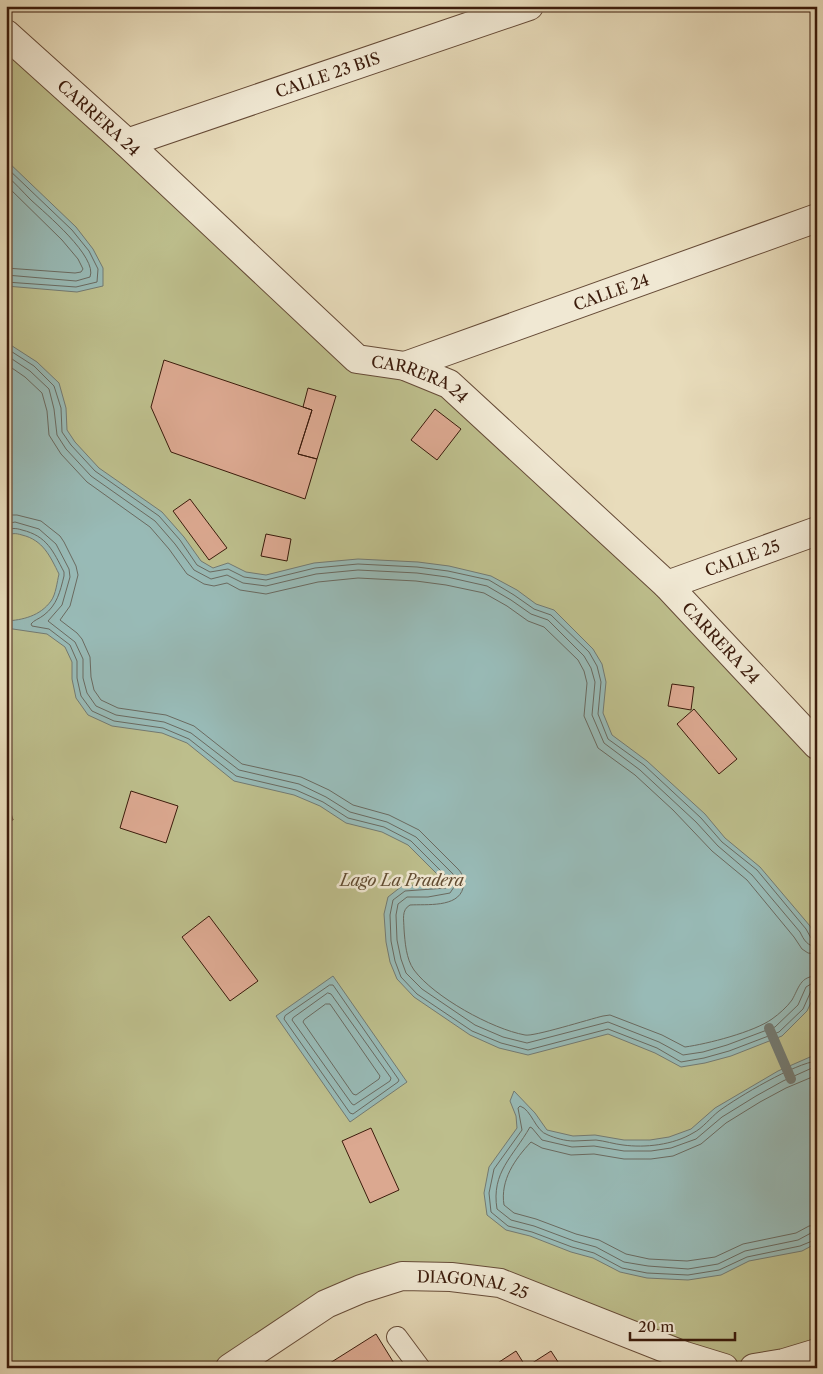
<svg xmlns="http://www.w3.org/2000/svg" width="823" height="1374" font-family="'Libre Caslon Text',serif">
<rect width="100%" height="100%" fill="#e8dcbb"/>
<filter id="stains"><feTurbulence type="fractalNoise" baseFrequency=".004" numOctaves="4"/><feColorMatrix values="0 0 0 0 .2 0 0 0 0 .09 0 0 0 0 .02 0 0 0 .5 -.17"/></filter>
<radialGradient id="worn" r=".72"><stop offset=".6" stop-color="#630" stop-opacity="0"/><stop offset="1" stop-color="#630" stop-opacity=".3"/></radialGradient>
<path fill="#bdbe8c" stroke="#7c6c4c" d="M6 34 357 359 449 384 817 745V1353L754 1368H724L500 1283 402 1276 230 1368H6Z"/>
<path fill="#98bab6" stroke="#737a72" d="M6 160 76 227 93 249 103 268V286L77 292 6 286Z
M6 342 37 362 59 383 66 408 67 430 75 442 99 468 162 512 184 537 201 561 213 568 228 563 246 572 266 575 314 563 358 559 418 562 449 566 491 576 517 590 536 604 554 610 593 649 602 664 606 682 603 713 612 735 647 761 705 814 725 838 760 867 810 926 817 940V990L807 1011 782 1036 731 1056 705 1063 681 1067 655 1053 608 1034 528 1055 499 1048 470 1035 414 997 397 979 390 962 386 942 384 914 388 897 402 886 446 883 408 845 382 832 346 823 320 806 294 795 234 781 187 743 162 733 112 726 88 715 76 698 72 679V662L65 647 47 634 6 628V621C23 620 40 616 51 601 56 594 57 582 59 574 50 556 43 540 22 535 15 533 13 533 6 536V488L8 483 6 477Z
M333 976 407 1082 350 1122 276 1016Z
M817 1056V1243L802 1251 749 1261 721 1275 688 1280 647 1278 620 1272 593 1258 571 1252 530 1236 506 1230 487 1215 484 1193 489 1167 517 1128 516 1116 510 1101 514 1091 535 1113 547 1130 573 1136 595 1135 624 1140H650L669 1137 691 1129 715 1108 778 1071 810 1057Z"/>
<g fill="none" stroke-linecap="round" stroke-linejoin="round">
<path stroke="#6a6a60" stroke-width="1" d="M6 167 72 230 89 251 98 269 97 282 76 287 6 282
M6 175C15 183 23 192 31 200 45 213 98 257 90 277L76 281 6 275
M6 185 62 240 78 259 83 269 81 272 75 273 6 268
M6 348 34 366 54 386 61 408 62 432 71 445 95 471 159 516 180 540 197 565 210 572 228 569 244 577 266 580 315 568 358 564 417 567 448 571 489 580 514 595 534 609 551 615 589 652 597 666 601 682 598 714 608 739 644 765 701 818 722 842 757 870 806 929 811 938 817 940
M6 355 30 371 49 389 54 409 57 435 66 449 91 476 155 521 175 544 194 570 211 579 227 575 243 583 266 586 316 574 358 570 417 573 447 577 487 586 511 600 531 614 548 620 584 656 591 668 595 682 592 715 604 743 640 770 696 822 718 846 752 875 800 932C804 940 807 946 817 947
M6 364 25 377 42 393 47 411 49 435 61 454 87 482 150 527 169 549 187 574 204 584 214 586 227 583 240 590 266 594 318 582 358 578 416 581 446 585 484 593 507 606 528 621 544 627 578 660 584 671 587 683 584 716 598 748 635 775 673 810 712 851 747 880 794 937 802 949 808 953 817 954
M6 515H17L41 521 60 536 64 542 76 566 78 575 70 606 60 620 77 633 82 639 90 657 91 677 94 690 101 700 118 708 166 715 194 726 242 764 301 777 329 790 353 805 389 815 419 830 458 869C463 874 465 881 463 888 458 908 426 904 410 905 401 910 404 920 404 929 405 942 406 959 414 970 434 997 492 1029 525 1035 533 1037 590 1019 603 1016L610 1015 662 1035 685 1047C707 1044 754 1032 772 1019 779 1014 787 1007 792 1000 799 988 800 976 817 976
M6 524 15 522 39 529 56 544 69 569 70 577 62 605 48 621 75 642 83 659V678L87 693 96 706 116 715 164 722 191 733 239 770 299 784 326 797 350 812 387 822 416 837 453 874 456 884 450 893 428 897H407L398 904 396 915 397 940 401 959 406 973 422 989 475 1025 503 1037 527 1043 608 1022 659 1042 683 1055 703 1052 727 1045 775 1027 798 1005 806 987 811 984 817 983
M6 530C12 528 16 528 22 530 47 536 53 551 64 572V576C60 592 57 605 44 615 39 619 34 620 31 624L32 626 49 629 70 645 77 661V678L81 696 92 711 114 721 163 728 189 739 236 776 296 790 323 802 348 818 384 827 411 841 448 878 450 884 446 888 405 891 393 900 390 915 391 941 395 961 401 977 417 994 472 1031 501 1043 528 1050 608 1029 657 1048 681 1062 704 1058 729 1051 779 1032 803 1009 811 991 817 989
M330 985H333L399 1080 398 1082 353 1114 350 1113 284 1019 285 1016Z
M328 993 331 994 391 1078 390 1081 354 1105 352 1104 292 1020 293 1018Z
M326 1004H330L380 1076 379 1079 356 1095 353 1094 303 1022 304 1020Z
M817 1061C795 1063 738 1097 719 1111 710 1118 703 1128 693 1133 673 1145 645 1148 623 1145 614 1144 605 1141 596 1140 589 1140 581 1141 574 1141 565 1141 555 1138 548 1135 535 1131 532 1110 520 1106L518 1108 522 1130 494 1169 489 1193 491 1212 508 1226 532 1232 572 1247 594 1253 622 1268 647 1273 688 1275 719 1270 747 1257 800 1246 817 1239
M817 1068H812L783 1081 756 1096 722 1117 696 1139 671 1148 651 1151H624L594 1146 572 1147 542 1140 532 1128 530 1127C513 1157 491 1172 497 1209L511 1220 534 1226 574 1241 596 1247 624 1262 648 1266 688 1269 718 1264 745 1251 798 1240 811 1233H817
M817 1075 786 1088 760 1102 726 1123 701 1144 673 1156 651 1159H624L594 1154 571 1155 542 1148 531 1142C515 1159 500 1180 504 1205L514 1213 536 1219 576 1234 599 1240 626 1254 649 1259 687 1261 715 1257 743 1244 796 1233 809 1226 817 1225"/>
<path stroke="#737a72" stroke-width="10" d="M769 1028 791 1079"/>
</g>
<path fill="#dba890" stroke="#3b1b0b" d="M164 360 312 410 298 454 317 459 305 499 171 452 151 407Z
M308 388 336 396 317 459 298 454 312 410 303 407Z
M435 409 461 429 437 460 411 440Z
M190 499 227 548 209 560 173 511Z
M266 534 291 539 287 561 261 556Z
M672 684 694 687 691 710 668 706Z
M694 709 737 759 719 774 677 724Z
M131 791 178 806 166 843 120 828Z
M6 796 13 820 6 822Z
M209 916 258 981 230 1001 182 937Z
M371 1128 399 1190 370 1203 342 1141Z
M376 1334 397 1368H322Z
M516 1351 526 1367 551 1351 562 1368H490Z"/>
<g fill="none" stroke-linecap="round" stroke-linejoin="round">
<g stroke="#664b37" stroke-width="22">
<path id="service" d="M397 1337 420 1368"/>
</g>
<g stroke="#664b37" stroke-width="30">
<g id="minor">
<path id="s1" d="M6 34 127 143 357 359 405 366 449 384 667 585 817 745"/>
<path id="s2" d="M127 143 529 6"/>
<path id="s3" d="M405 366 817 218"/>
<path id="s4" d="M667 585 817 531"/>
</g>
</g>
<g stroke="#664b37" stroke-width="30">
<g id="tertiary">
<path id="s5" d="M230 1368 326 1304 361 1289 402 1276 451 1277 500 1283 685 1356 724 1368"/>
<path d="M754 1368 784 1363 817 1353"/>
</g>
</g>
<use href="#service" stroke="#f0e8d3" stroke-width="20"/>
<use href="#minor" stroke="#f0e8d3" stroke-width="28"/>
<use href="#tertiary" stroke="#f0e8d3" stroke-width="28"/>
</g>
<g text-anchor="middle" dominant-baseline="central" stroke-width="5" stroke-linejoin="round" paint-order="stroke">
<g font-size="16" fill="#3b1b0b" stroke="#f0e8d3">
<text stroke="none"><textPath href="#s2" startOffset="212">CALLE 23 BIS</textPath></text>
<text stroke="none"><textPath href="#s1" startOffset="125">CARRERA 24</textPath></text>
<text stroke="none"><textPath href="#s3" startOffset="219">CALLE 24</textPath></text>
<text stroke="none"><textPath href="#s1" startOffset="545">CARRERA 24</textPath></text>
<text stroke="none"><textPath href="#s4" startOffset="80">CALLE 25</textPath></text>
<text stroke="none"><textPath href="#s1" startOffset="950">CARRERA 24</textPath></text>
<text stroke="none"><textPath href="#s5" startOffset="268">DIAGONAL 25</textPath></text>
</g>
<g font-size="16" font-style="italic" fill="#624c32" stroke="#f0e8d3">
<text x="402" y="880">Lago La Pradera</text>
</g>
</g>
<rect width="823" height="1374" fill="none" stroke="#e8dcbb" stroke-width="25"/>
<rect x="8" y="8" width="808" height="1359" fill="none" stroke="#3b1b0b" stroke-width="2.5"/>
<rect x="12" y="12" width="798" height="1349" fill="none" stroke="#3b1b0b"/>
<path d="M630 1332v8h105v-8" fill="none" stroke="#3b1b0b" stroke-width="2.5"/>
<text x="638" y="1332" font-size="15" fill="#3b1b0b" stroke="#f0e8d3" stroke-width="4" paint-order="stroke">20 m</text>
<rect width="100%" height="100%" filter="url(#stains)"/>
<rect width="100%" height="100%" fill="url(#worn)"/>
</svg>
